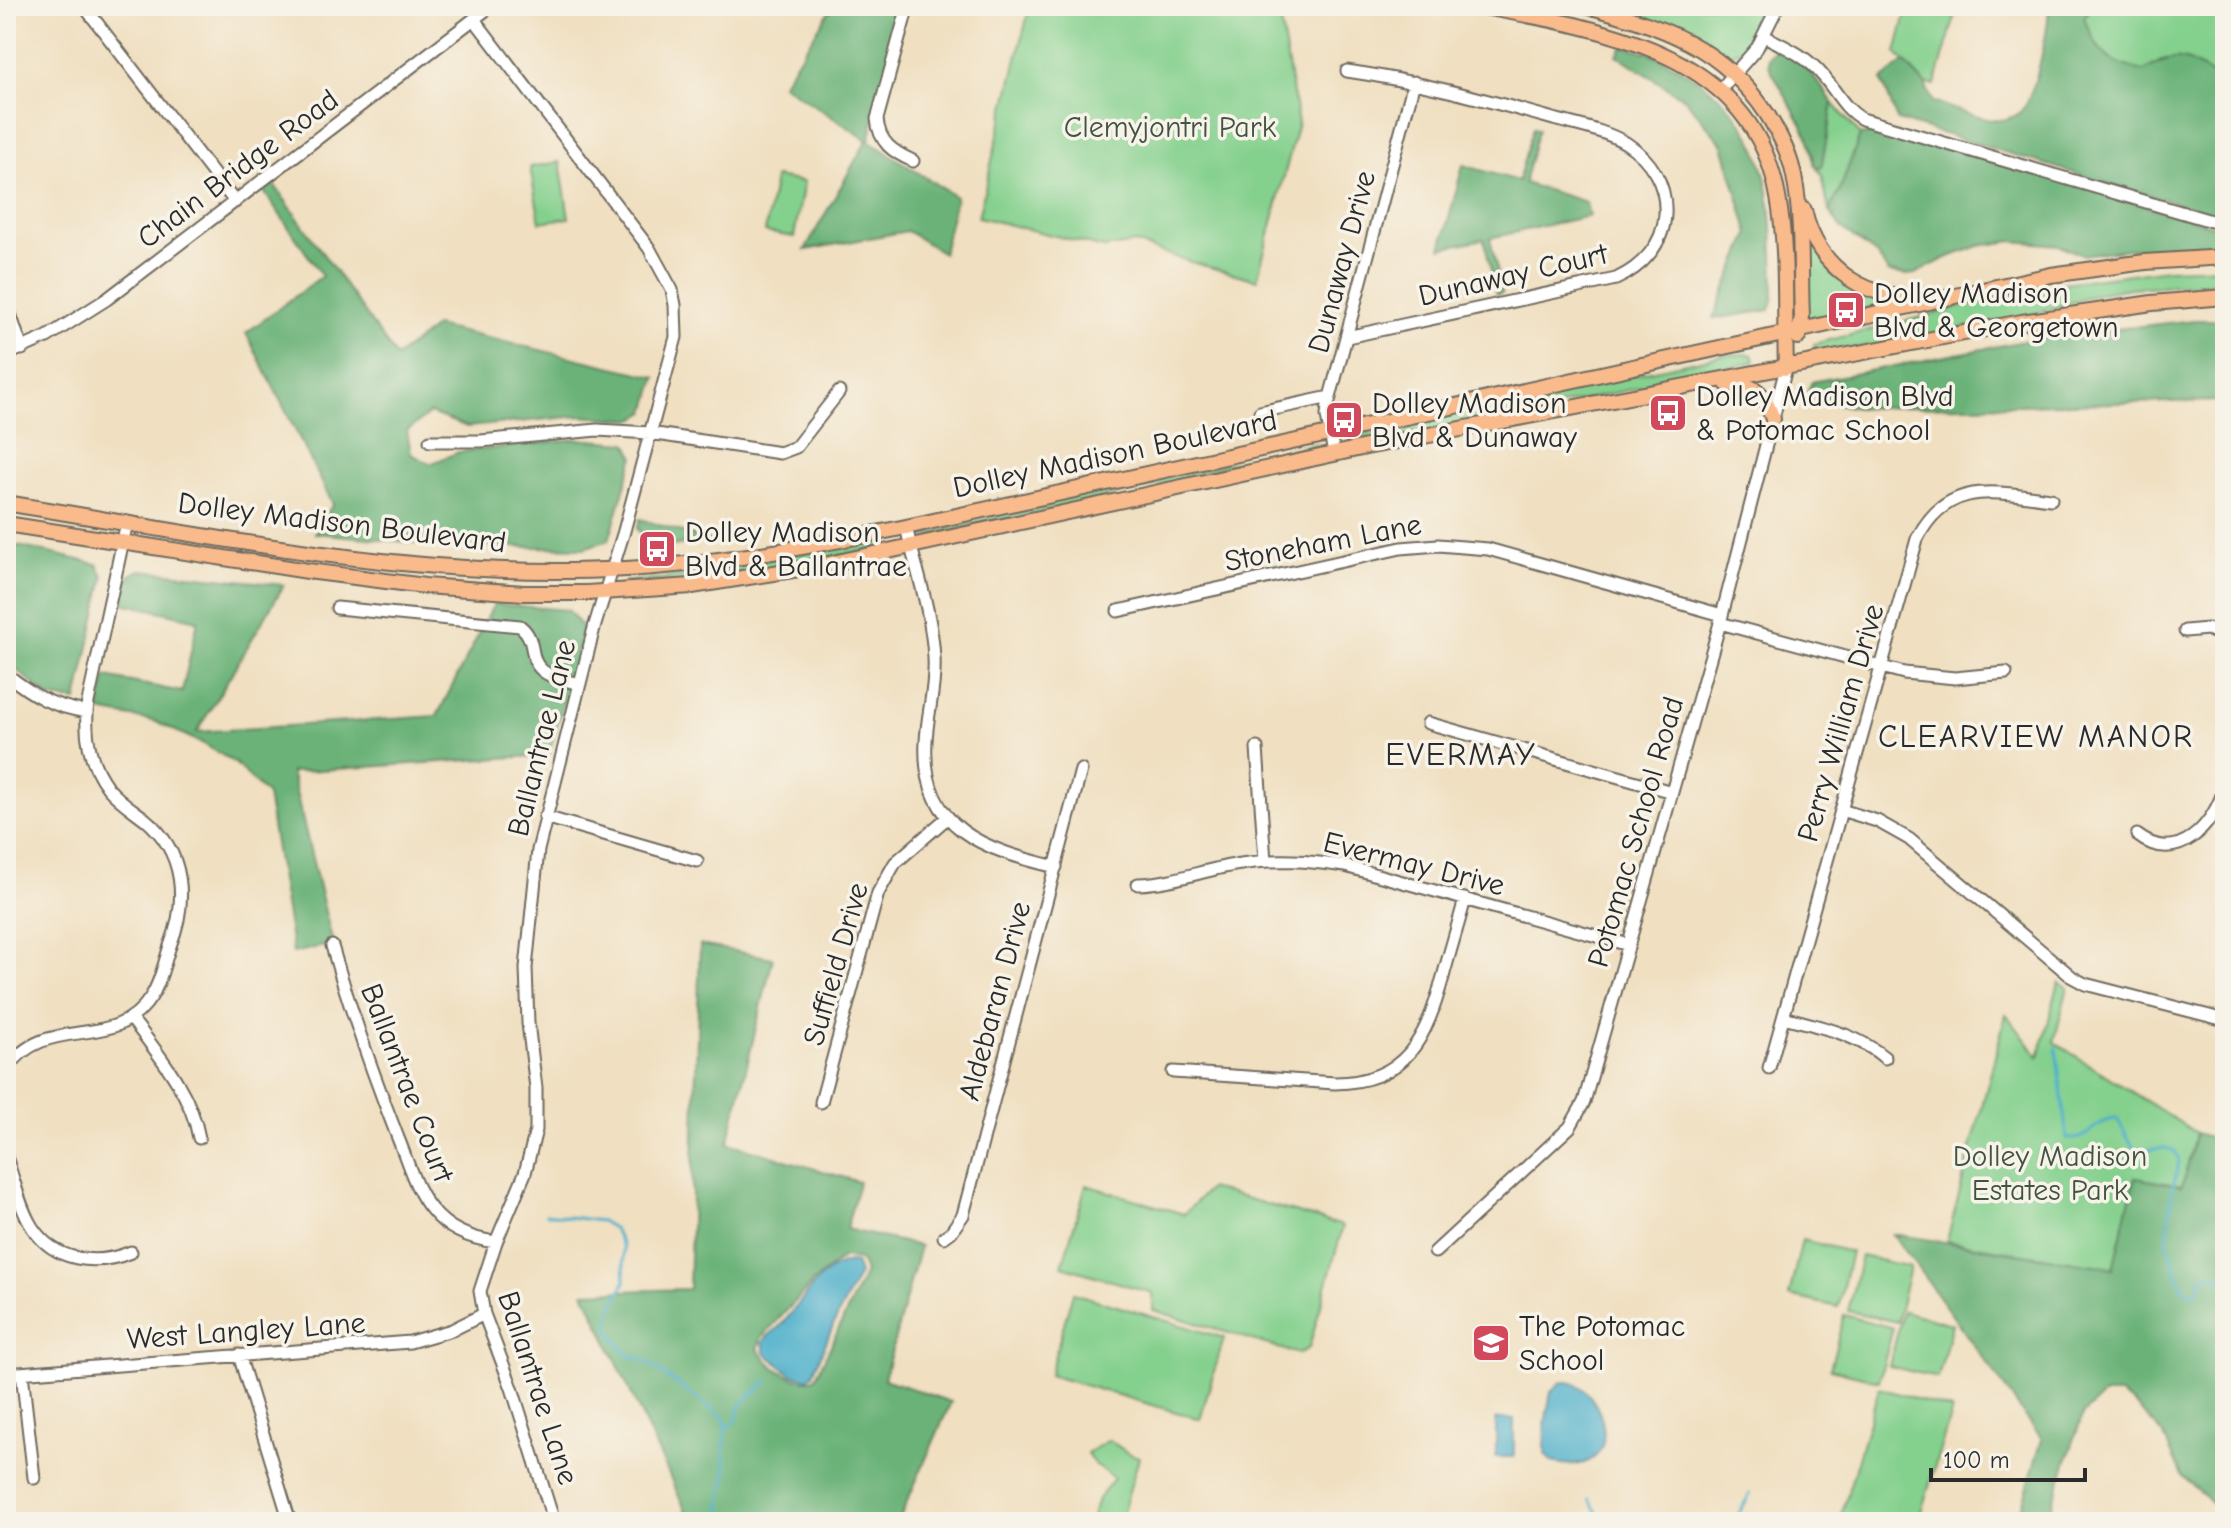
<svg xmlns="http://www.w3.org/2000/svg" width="2231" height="1528" font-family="'Comic Neue',sans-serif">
<rect width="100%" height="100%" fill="#f7f3e8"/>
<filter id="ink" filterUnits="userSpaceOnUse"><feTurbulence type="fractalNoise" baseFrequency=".0125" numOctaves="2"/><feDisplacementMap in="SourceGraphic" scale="16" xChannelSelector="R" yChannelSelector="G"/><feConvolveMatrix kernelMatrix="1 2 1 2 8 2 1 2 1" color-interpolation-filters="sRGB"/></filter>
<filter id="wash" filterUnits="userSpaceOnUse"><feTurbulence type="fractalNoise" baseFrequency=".006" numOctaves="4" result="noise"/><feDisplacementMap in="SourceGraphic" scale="32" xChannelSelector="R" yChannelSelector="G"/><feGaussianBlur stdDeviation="1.8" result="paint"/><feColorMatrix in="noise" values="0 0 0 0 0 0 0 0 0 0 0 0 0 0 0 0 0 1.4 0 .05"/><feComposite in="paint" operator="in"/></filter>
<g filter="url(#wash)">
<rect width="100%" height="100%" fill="#f0dfc0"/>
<path fill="#84d08d" stroke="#587e5c" stroke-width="2" d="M1030 6H1278L1298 123 1257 280 1191 262 1135 243 1104 248 978 217Z
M1611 6H1772L1746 48 1730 54Z
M1908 6H1958L1935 85 1925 84 1896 53Z
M2093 6H2225V70L2215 77 2199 66 2164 59 2144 71C2108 63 2097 53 2084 17Z
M1833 103 1860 135 1840 190 1829 211 1822 175 1815 166 1821 168Z
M560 162 569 218 540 222 530 167Z
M775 177 804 182 794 237 765 232Z
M1802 220C1832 267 1833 283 1889 303L1804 325Z
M2225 267V282L2130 288 2101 293 2035 314 1832 353 1816 351 1814 344 2049 285 2168 269Z
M1748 354 1753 355 1755 359 1753 362 1521 414 1356 444 1351 442 1354 436 1723 355Z
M1315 444 1318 448 1195 474 1159 485 921 538 923 535 1042 504Z
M861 542H885L888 546C800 564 713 581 623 584L626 581 658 579Z
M2059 982 2068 987 2054 1042 2196 1133 2182 1186 2135 1178 2113 1269 1947 1241 2006 1014 2039 1057Z
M1086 1185 1184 1214 1210 1188 1343 1226 1309 1348 1298 1354 1153 1310V1293L1062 1266Z
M1802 1240 1851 1252 1838 1307 1789 1296Z
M1861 1256 1910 1267 1897 1322 1848 1311Z
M1073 1293 1224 1338 1200 1419 1049 1375Z
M1903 1311 1952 1324 1938 1378 1889 1366Z
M1844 1315 1893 1328 1879 1381 1830 1369Z
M1879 1388 1952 1410 1918 1522H1839Z
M1109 1440 1128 1453 1139 1457 1122 1515 1118 1522H1090L1098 1499 1114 1478 1095 1465 1087 1453Z"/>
<path fill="#6bb278" stroke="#4b6e52" stroke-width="2" fill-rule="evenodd" d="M833 6H879L900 11 869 141 956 197 943 253 907 231 805 250 867 140 782 84Z
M2049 6H2093L2084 17C2096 53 2108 64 2144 71 2176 52 2186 56 2215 77L2225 70V218L1897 120 1882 80 1904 62 1925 84 1933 102C1953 108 1974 118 1994 120 2001 121 2013 118 2018 114 2036 99 2048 30 2049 6Z
M1622 46C1646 49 1670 62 1690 75 1777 128 1772 207 1774 297L1770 310 1713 319 1749 234 1723 145 1686 100 1617 55Z
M1774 51C1798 51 1821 85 1833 103L1821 168 1815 166 1808 136 1769 66 1768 57Z
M1533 128 1538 129 1524 183 1586 202 1589 216 1490 238 1502 293 1496 294 1484 239 1441 248 1463 165 1518 181Z
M1877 131 1901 134 2225 229V243L2130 249 2082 255 2059 245 2012 241 1979 246 1944 259 1915 274 1906 275 1888 272 1877 255 1840 227 1829 211 1840 190 1860 135Z
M273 183 396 357 436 326 656 377 646 412 632 420 579 416 467 427 430 413 407 431 411 454 430 464 459 452 577 439 627 443 634 456 609 540 584 548 439 545 315 533 333 504 246 333 322 276 263 190Z
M2194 320H2225V401L1857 408 1805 397 1812 382 2045 337Z
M640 519 711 541 656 548 637 529Z
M6 543 97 564 104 577 77 701 50 698 6 661Z
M140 570 284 585 197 732 437 716 494 604 568 610 584 629 549 755 291 772 333 944 293 953 267 795 235 763 202 743 154 721 99 711 106 677 182 692 198 620 122 603 129 576Z
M700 945 773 958 728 1143 859 1182 846 1229 920 1246 884 1379 951 1402 898 1522H691L584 1292 689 1289ZM843 1257 860 1260 865 1273 815 1379C794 1385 769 1366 758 1349L761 1338 813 1282Z
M2196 1133 2225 1142V1515L2182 1476 2163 1434 2132 1402 2120 1394H2105L2083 1414 2046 1522H2017L2042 1439 1893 1234 2113 1268 2135 1178 2182 1186Z"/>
<path fill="#4aaeca" stroke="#3a6c7a" stroke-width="2" d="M849 1262 855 1263 859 1274 835 1321 813 1374 808 1379 791 1374 765 1353 763 1342C768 1334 776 1331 782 1324 803 1302 817 1269 849 1262Z
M1565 1382C1604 1382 1633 1482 1552 1462L1545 1454V1424L1551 1392 1560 1383Z
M1496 1419H1514V1457H1496Z"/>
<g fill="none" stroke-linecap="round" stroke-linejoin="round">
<path stroke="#4aaeca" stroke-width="3" d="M2056 1048 2067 1138C2087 1144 2097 1118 2117 1119L2135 1150 2166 1148 2175 1151 2179 1161 2172 1191 2167 1243 2182 1288 2191 1293H2197L2202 1278 2211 1273 2225 1281
M546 1214 601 1221 614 1229 623 1247 625 1282 612 1308 609 1324 613 1336 628 1355 647 1362 724 1418C727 1429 724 1438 724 1450 724 1458 727 1467 726 1475 725 1498 711 1501 731 1522
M728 1426 737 1420C737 1400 756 1393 768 1380
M1589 1499 1603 1522
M1734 1522 1750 1494"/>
</g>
</g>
<g filter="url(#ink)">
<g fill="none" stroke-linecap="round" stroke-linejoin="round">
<g stroke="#706a5f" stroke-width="15">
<path id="minor" d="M84 6 235 202
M908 6 877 119C879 143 893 152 913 161
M474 19 649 248 672 290 675 305 676 337 624 531 594 628 538 850 526 968 528 1023 536 1088V1130L525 1173 496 1242 480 1291 484 1314 512 1388 554 1522
M1764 36C1786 47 1808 57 1823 76 1837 92 1844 109 1862 119L2225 225
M1720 90 1757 48 1778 6
M6 302 22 349
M1347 337 1616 279C1642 267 1663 245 1665 215 1667 185 1651 159 1626 143 1604 130 1575 125 1550 118 1483 99 1417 81 1347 71
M6 355 47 337 107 299 491 6
M1260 412 1330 397
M430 441H481L597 430 650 433 780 453 796 447 839 392
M1334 454 1327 416 1328 405 1414 82
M2224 478H2225
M906 527C916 569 932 614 934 658 936 687 927 714 926 742 921 830 986 850 1056 867
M337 608 520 626C538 640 527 659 543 671 552 678 568 681 580 684
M1118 611 1401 548 1438 545 1488 549 1722 615
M1720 623 1904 673 1955 678 2006 673
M2185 631 2208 629 2225 638
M6 674C34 696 51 706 87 712
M1428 723 1672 792
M1257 748 1265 861
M1841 810 1877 821 1909 839 2072 977 2085 984 2225 1020
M545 817 697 861
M2137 835C2178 867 2215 824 2225 786
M1138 884C1174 883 1205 869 1241 864 1276 858 1310 861 1345 866L1629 945
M332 946C351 1012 373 1074 398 1138 408 1162 415 1190 432 1210 448 1230 471 1239 496 1242
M1784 1017C1819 1027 1856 1033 1885 1058
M131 1018C158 1054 191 1092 199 1138
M1769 1068 1917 539C1947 479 1995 492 2051 499
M6 1070C47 1010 114 1055 151 997 161 982 164 963 170 946 188 901 185 852 145 819 132 809 119 801 108 788 89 763 84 733 88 702L127 522
M1173 1072 1335 1083C1407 1082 1426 1038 1443 977 1450 951 1458 925 1465 899
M821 1102 878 893 895 863 948 817
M6 1157C14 1179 19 1206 32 1227 54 1261 95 1267 131 1252
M944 1237 951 1232 963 1215 1081 770
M1435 1252 1570 1127 1584 1102 1720 623 1786 368
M239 1355 290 1522
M22 1373 34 1478
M6 1374 410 1342 452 1330 484 1314"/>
</g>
<g stroke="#706a5f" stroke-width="18">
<path id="major" d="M1478 6C1600 28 1753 51 1778 197 1788 252 1784 312 1786 368
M1588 6C1663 27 1722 46 1767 114 1779 133 1790 154 1794 176 1803 221 1800 271 1802 317L1798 337
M1804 210C1816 269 1871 306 1931 294
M1727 384C1758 385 1762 391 1773 419
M6 503C192 533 381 573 570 571 684 570 795 550 906 527L2051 275 2145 262 2225 257
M6 524 308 571 425 586 524 593H587L692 586 824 565 1366 447 2022 322 2152 303 2225 297"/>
</g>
<use href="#minor" stroke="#fff" stroke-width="11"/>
<use href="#major" stroke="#fabb8c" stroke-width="14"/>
</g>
</g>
<defs>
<g id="bus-square" transform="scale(2)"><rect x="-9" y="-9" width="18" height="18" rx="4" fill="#d1495b" stroke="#f7f3e8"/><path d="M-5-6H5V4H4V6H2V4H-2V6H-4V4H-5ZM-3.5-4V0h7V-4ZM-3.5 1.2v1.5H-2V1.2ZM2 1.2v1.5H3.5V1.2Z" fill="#fff"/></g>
<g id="school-square" transform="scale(2)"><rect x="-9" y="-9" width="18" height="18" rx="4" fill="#d1495b" stroke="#f7f3e8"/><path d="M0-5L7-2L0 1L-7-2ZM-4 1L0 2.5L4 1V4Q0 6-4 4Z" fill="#fff"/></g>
</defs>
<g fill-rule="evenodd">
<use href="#bus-square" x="1846" y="310"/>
<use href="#bus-square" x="1668" y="413"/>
<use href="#bus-square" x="1344" y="420"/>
<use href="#bus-square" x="657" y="549"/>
<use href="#school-square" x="1491" y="1343"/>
</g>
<g text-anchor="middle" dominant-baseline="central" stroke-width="7" stroke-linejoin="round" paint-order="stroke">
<g font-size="30" fill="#415444" stroke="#f7f3e8">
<text x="1170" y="127">Clemyjontri Park</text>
<text x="2050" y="1156">Dolley Madison<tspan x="2050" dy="34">Estates Park</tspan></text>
</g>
<g font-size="30" fill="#2b2b2b" stroke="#f7f3e8">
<text transform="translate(238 169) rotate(-37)">Chain Bridge Road</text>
<text transform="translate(1342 262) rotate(-75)">Dunaway Drive</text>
<text transform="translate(1513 275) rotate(-13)">Dunaway Court</text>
<text transform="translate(1115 454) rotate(-12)">Dolley Madison Boulevard</text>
<text transform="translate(342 523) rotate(7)">Dolley Madison Boulevard</text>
<text transform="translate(1323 543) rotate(-11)">Stoneham Lane</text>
<text transform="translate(1841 723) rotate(-74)">Perry William Drive</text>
<text transform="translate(542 738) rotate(-76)">Ballantrae Lane</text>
<text transform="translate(1636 832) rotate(-74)">Potomac School Road</text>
<text transform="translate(1414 864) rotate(14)">Evermay Drive</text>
<text transform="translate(836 964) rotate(-74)">Suffield Drive</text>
<text transform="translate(995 1001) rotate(-75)">Aldebaran Drive</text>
<text transform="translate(407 1083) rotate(69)">Ballantrae Court</text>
<text transform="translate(246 1331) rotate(-4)">West Langley Lane</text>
<text transform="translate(538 1388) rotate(72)">Ballantrae Lane</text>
</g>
<g font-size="30" fill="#2b2b2b" stroke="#f7f3e8" text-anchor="start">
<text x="1874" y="293">Dolley Madison<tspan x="1874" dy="34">Blvd &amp; Georgetown</tspan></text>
<text x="1696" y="396">Dolley Madison Blvd<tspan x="1696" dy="34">&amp; Potomac School</tspan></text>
<text x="1372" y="403">Dolley Madison<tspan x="1372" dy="34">Blvd &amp; Dunaway</tspan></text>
<text x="685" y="532">Dolley Madison<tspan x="685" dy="34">Blvd &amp; Ballantrae</tspan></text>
<text x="1519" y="1326">The Potomac<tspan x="1519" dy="34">School</tspan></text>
</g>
<g font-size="32" letter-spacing="2" fill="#2b2b2b" stroke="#f7f3e8">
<text x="2036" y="736">CLEARVIEW MANOR</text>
<text x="1461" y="754">EVERMAY</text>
</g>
</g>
<rect width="2231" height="1528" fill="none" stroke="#f7f3e8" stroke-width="32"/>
<path d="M1931 1468v12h154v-12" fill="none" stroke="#2b2b2b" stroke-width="4"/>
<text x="1943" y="1468" font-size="24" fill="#2b2b2b" stroke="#f7f3e8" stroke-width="6" paint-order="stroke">100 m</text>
</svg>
